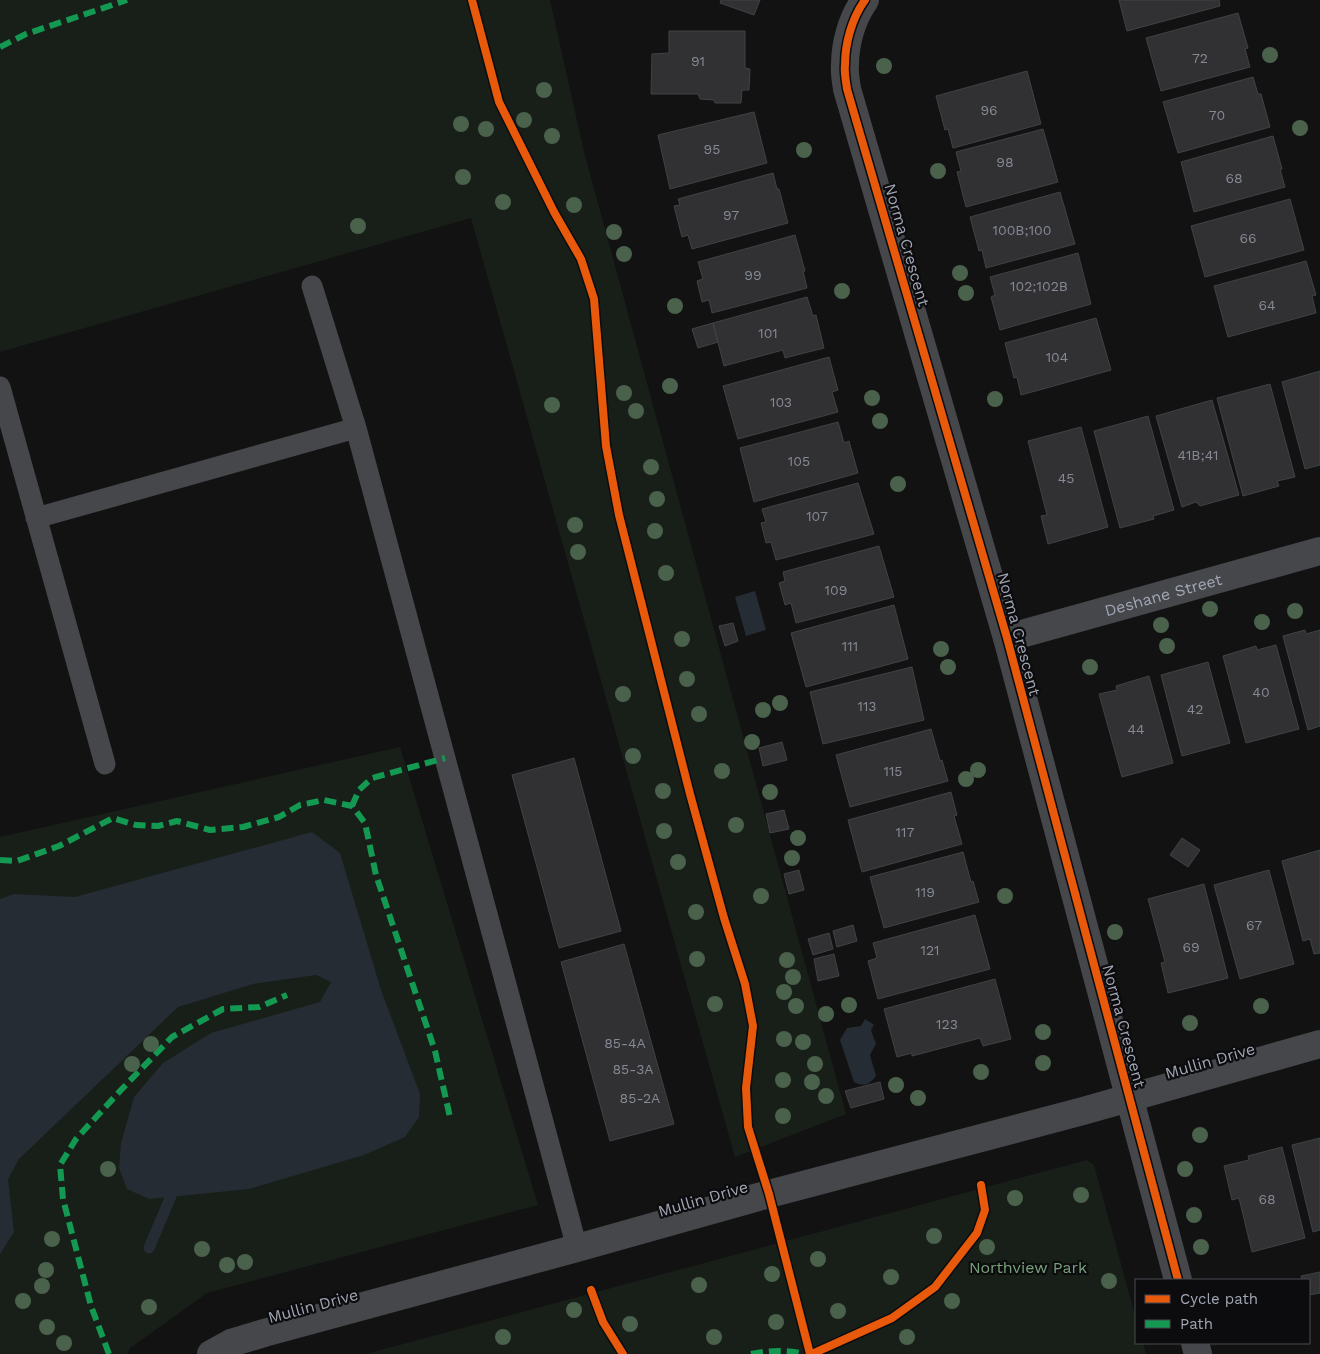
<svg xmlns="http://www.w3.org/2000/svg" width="1320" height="1354" font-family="'Work Sans',sans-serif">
<rect width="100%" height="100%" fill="#121212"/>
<path fill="#181f19" d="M0 0H550L584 152 846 1114 735 1157 471 218 0 352Z
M400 747 538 1205 207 1293 130 1348 127 1354H0V837Z
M1087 1160 1094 1165 1136 1319V1343H1143L1146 1354H366Z"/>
<path fill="#252c34" d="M755 591 766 630 746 636 735 597Z
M312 832 340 853 381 990 420 1094 419 1117 405 1137 364 1155 249 1189 149 1199 127 1189 119 1168 121 1143 134 1097 163 1063 211 1033 320 1002 331 982 316 975 253 984 178 1007 19 1159 8 1179 14 1232 0 1254V899L14 894 75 897Z
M865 1019 874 1025 871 1030 876 1044 870 1055 876 1076C869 1085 864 1087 854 1082L840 1040 847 1028 861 1026Z"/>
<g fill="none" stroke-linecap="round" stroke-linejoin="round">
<path stroke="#252c34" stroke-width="11" d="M149 1248 171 1196"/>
</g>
<path fill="#313133" stroke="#404246" d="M721 0H760L754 15 720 3Z
M1119 0H1219L1220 6 1127 31Z
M1238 13 1248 48 1245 49 1250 67 1161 91 1146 38Z
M669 31H745V68L750 69 749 90H742L741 103H715L714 100 700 99 698 94H651L652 54 669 53Z
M1027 71 1041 124 953 148 948 129 945 130 936 96Z
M1253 77 1258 94H1261L1270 127 1178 153 1163 102Z
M754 112 767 163 670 189 658 135Z
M1043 129 1058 182 966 207 957 172 961 171 956 152Z
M1273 136 1282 169H1280L1285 187 1194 212 1181 162Z
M773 173 777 189H779L788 223 692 249 688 235 682 237 674 206 680 205 678 199Z
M1060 192 1075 244 986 268 982 250 979 251 970 217Z
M1290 199 1304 250 1205 277 1191 226Z
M795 235 805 271H803L807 288 712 313 709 300 702 302 697 281 703 279 698 262Z
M1078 253 1091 304 1000 330 991 297 995 295 990 277Z
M1306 261 1316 295 1312 296 1316 313 1228 337 1214 286Z
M807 297 813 316 816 315 824 348 785 358 783 350 724 366 713 323Z
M1096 318 1111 370 1021 395 1017 377 1014 378 1005 343Z
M713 323 718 342 698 348 692 329Z
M829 357 838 390 832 392 838 412 738 439 723 386Z
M1320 371V465L1305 469 1282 382Z
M1270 384 1295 477 1277 481 1279 486 1243 496 1217 398Z
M1212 400 1239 495 1200 506 1196 502 1182 507 1156 416Z
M1148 416 1174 510 1153 516 1154 519 1120 528 1094 431Z
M838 422 844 443 849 441 858 473 754 502 740 448Z
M1081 427 1108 527 1048 544 1041 516 1047 515 1028 441Z
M858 483 874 534 776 560 771 542 766 543 761 523 766 522 762 509Z
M879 546 894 597 796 623 791 603 785 605 779 583 785 581 783 572Z
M894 605 908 659 806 687 791 633Z
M733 623 738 641 725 646 719 626Z
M1305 630 1306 634 1320 630V726L1308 730 1283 636Z
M1276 645 1299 729 1246 743 1223 656 1256 646 1257 650Z
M1208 662 1230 743 1182 756 1161 675Z
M912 667 924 720 823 744 810 692Z
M1149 676 1173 763 1122 777 1099 694 1117 690 1116 686Z
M931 729 940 761 942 760 948 781 850 807 836 755Z
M782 742 787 760 763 766 759 748Z
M574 758 621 931 559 948 512 775Z
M951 792 957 815 954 816 962 844 862 872 848 820Z
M784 810 789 829 770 833 766 814Z
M1182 838 1200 850 1188 867 1170 855Z
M1320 850V953L1314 954 1310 939 1303 941 1282 861Z
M963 852 971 882 973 881 979 902 884 928 870 877Z
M799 870 804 890 789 894 784 874Z
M1269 870 1294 964 1240 979 1214 885Z
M1204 884 1228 978 1168 993 1161 963 1165 962 1148 899Z
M975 915 990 969 878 999 868 961 877 958 873 943Z
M853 925 857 941 837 947 833 931Z
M829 933 833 949 813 955 808 939Z
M624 944 674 1124 610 1141 561 962Z
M834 954 839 976 818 981 814 959Z
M995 979 1011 1039 983 1046 980 1038 912 1056V1053L897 1057 884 1009Z
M880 1082 884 1099 851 1108 845 1091Z
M1320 1138V1230L1313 1232 1292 1145Z
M1282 1147 1305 1238 1252 1252 1239 1198 1232 1200 1224 1166 1249 1160 1248 1156Z
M1320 1272V1293L1309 1295V1280H1302L1301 1276Z"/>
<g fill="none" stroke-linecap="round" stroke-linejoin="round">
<path stroke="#46474b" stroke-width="21" d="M312 286 356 428 577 1248
M0 387 105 764
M36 518 356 428"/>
<g stroke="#46474b" stroke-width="28">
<path d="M865 0C852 18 845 43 845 65 844 72 846 81 847 89L1007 638 1178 1280"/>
<path id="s1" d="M1007 638 1320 551"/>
<path d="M1195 1343 1198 1354"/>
<path d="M211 1354 231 1343 264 1333 577 1248 769 1194 1083 1111 1320 1044"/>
</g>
<path stroke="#139951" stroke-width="6" stroke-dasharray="12 6" stroke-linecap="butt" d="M0 47 26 34 127 0
M352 806 359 790 372 778 445 758
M0 860 17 861 59 846 113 818 136 825 158 826 177 821 210 830 243 827 279 817 300 805 324 800 352 806 365 823 376 875 435 1051 450 1117
M109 1354 91 1306 63 1199 60 1165 76 1139 120 1091 172 1037 223 1009 259 1007 287 995
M751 1354C770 1350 787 1350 806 1354"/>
<g stroke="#0c0c0e" stroke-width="11">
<path id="cycleway" d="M472 0 499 102 554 212 581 259 594 299 606 446 619 515 690 794 724 918 745 984 753 1026 746 1088 748 1127 769 1194 810 1354
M865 0C852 18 845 43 845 65 844 72 846 81 847 89L1007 638 1178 1280
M591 1290 603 1322 623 1354
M812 1354 892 1318 935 1287 977 1233 985 1210 981 1185"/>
</g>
<use href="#cycleway" stroke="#e8590c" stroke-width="8"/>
</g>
<g fill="#4a614c">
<circle cx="1270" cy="55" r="8"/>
<circle cx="884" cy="66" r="8"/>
<circle cx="544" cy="90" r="8"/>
<circle cx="524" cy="120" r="8"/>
<circle cx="461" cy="124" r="8"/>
<circle cx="1300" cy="128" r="8"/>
<circle cx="486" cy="129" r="8"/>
<circle cx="552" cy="136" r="8"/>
<circle cx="804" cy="150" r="8"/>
<circle cx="938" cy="171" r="8"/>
<circle cx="463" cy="177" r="8"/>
<circle cx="503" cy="202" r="8"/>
<circle cx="574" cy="205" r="8"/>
<circle cx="358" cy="226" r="8"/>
<circle cx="614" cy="232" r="8"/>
<circle cx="624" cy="254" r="8"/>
<circle cx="960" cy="273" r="8"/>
<circle cx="842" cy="291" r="8"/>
<circle cx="966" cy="293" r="8"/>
<circle cx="675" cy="306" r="8"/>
<circle cx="670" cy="386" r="8"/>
<circle cx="624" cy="393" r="8"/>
<circle cx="872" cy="398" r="8"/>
<circle cx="995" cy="399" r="8"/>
<circle cx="552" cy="405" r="8"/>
<circle cx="636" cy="411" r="8"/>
<circle cx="880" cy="421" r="8"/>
<circle cx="651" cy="467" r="8"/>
<circle cx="898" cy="484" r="8"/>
<circle cx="657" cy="499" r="8"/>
<circle cx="575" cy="525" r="8"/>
<circle cx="655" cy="531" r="8"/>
<circle cx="578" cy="552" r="8"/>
<circle cx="666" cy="573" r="8"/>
<circle cx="1210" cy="609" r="8"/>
<circle cx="1295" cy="611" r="8"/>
<circle cx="1262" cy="622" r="8"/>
<circle cx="1161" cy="625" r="8"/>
<circle cx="682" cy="639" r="8"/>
<circle cx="1167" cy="646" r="8"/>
<circle cx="941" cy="649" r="8"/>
<circle cx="948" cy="667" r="8"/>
<circle cx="1090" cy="667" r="8"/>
<circle cx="687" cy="679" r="8"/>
<circle cx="623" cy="694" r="8"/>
<circle cx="780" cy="703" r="8"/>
<circle cx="763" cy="710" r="8"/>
<circle cx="699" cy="714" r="8"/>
<circle cx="752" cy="742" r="8"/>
<circle cx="633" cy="756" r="8"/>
<circle cx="978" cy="770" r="8"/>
<circle cx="722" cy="771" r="8"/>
<circle cx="966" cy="779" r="8"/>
<circle cx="663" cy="791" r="8"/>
<circle cx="770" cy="792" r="8"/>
<circle cx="736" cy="825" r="8"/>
<circle cx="664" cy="831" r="8"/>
<circle cx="798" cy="838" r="8"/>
<circle cx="792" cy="858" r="8"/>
<circle cx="678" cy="862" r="8"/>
<circle cx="761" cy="896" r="8"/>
<circle cx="1005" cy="896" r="8"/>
<circle cx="696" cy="912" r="8"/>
<circle cx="1115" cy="932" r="8"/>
<circle cx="697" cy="959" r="8"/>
<circle cx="787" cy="960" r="8"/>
<circle cx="793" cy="977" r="8"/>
<circle cx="784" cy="992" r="8"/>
<circle cx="715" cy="1004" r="8"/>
<circle cx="849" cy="1005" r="8"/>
<circle cx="796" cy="1006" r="8"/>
<circle cx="1261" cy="1006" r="8"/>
<circle cx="826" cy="1014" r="8"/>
<circle cx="1190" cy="1023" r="8"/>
<circle cx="1043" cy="1032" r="8"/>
<circle cx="784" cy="1039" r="8"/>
<circle cx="803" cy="1042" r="8"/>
<circle cx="151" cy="1044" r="8"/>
<circle cx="1043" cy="1063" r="8"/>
<circle cx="132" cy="1064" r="8"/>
<circle cx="815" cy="1064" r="8"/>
<circle cx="981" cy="1072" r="8"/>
<circle cx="783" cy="1080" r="8"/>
<circle cx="812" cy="1082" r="8"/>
<circle cx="896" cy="1085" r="8"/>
<circle cx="826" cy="1096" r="8"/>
<circle cx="918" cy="1098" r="8"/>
<circle cx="783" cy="1116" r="8"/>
<circle cx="1200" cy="1135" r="8"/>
<circle cx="108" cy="1169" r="8"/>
<circle cx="1185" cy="1169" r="8"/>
<circle cx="1081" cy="1195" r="8"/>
<circle cx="1015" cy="1198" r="8"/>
<circle cx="1194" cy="1215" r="8"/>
<circle cx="934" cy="1236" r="8"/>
<circle cx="52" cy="1239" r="8"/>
<circle cx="987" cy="1247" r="8"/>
<circle cx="1201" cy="1247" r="8"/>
<circle cx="202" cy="1249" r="8"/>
<circle cx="818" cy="1259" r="8"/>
<circle cx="245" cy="1262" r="8"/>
<circle cx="227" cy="1265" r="8"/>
<circle cx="46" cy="1270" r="8"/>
<circle cx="772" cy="1274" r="8"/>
<circle cx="891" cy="1277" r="8"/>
<circle cx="1109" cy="1281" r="8"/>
<circle cx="699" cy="1285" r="8"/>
<circle cx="42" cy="1286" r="8"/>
<circle cx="23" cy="1301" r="8"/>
<circle cx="952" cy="1301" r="8"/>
<circle cx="149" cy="1307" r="8"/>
<circle cx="574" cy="1310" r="8"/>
<circle cx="838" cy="1311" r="8"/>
<circle cx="776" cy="1322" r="8"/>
<circle cx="630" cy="1324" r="8"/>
<circle cx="47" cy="1327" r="8"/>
<circle cx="503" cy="1337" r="8"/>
<circle cx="714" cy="1337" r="8"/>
<circle cx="907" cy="1337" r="8"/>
<circle cx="64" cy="1343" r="8"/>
</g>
<g text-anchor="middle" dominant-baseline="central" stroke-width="4.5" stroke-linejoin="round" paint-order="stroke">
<g font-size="14" fill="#858994">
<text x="1200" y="58">72</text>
<text x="698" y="61">91</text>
<text x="989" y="110">96</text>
<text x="1217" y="115">70</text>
<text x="712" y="149">95</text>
<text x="1005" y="162">98</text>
<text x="1234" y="178">68</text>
<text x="731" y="215">97</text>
<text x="1022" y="230">100B;100</text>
<text x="1248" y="238">66</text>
<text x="753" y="275">99</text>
<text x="1039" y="286">102;102B</text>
<text x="1267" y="305">64</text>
<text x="768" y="333">101</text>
<text x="1057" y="357">104</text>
<text x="781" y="402">103</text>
<text x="1198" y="455">41B;41</text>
<text x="799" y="461">105</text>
<text x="1066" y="478">45</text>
<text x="817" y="516">107</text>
<text x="836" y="590">109</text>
<text x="850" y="646">111</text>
<text x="1261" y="692">40</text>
<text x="867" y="706">113</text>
<text x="1195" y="709">42</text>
<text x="1136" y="729">44</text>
<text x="893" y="771">115</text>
<text x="905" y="832">117</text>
<text x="925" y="892">119</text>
<text x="1254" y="925">67</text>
<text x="1191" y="947">69</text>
<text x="930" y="950">121</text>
<text x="947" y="1024">123</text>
<text x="625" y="1043">85-4A</text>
<text x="633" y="1069">85-3A</text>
<text x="640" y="1098">85-2A</text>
<text x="1267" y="1199">68</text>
</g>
<g font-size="16" fill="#a1a6b4" stroke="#0c0c0e">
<text transform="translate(907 245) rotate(74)">Norma Crescent</text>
<text stroke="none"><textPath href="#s1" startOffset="162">Deshane Street</textPath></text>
<text transform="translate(1019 634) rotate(75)">Norma Crescent</text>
<text transform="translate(1124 1026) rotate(75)">Norma Crescent</text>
<text transform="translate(1210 1061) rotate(-16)">Mullin Drive</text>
<text transform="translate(703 1199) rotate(-16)">Mullin Drive</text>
<text transform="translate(313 1306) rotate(-15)">Mullin Drive</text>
</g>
<g font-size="16" fill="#77a17b" stroke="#0c0c0e">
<text x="1028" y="1267">Northview Park</text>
</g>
</g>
<rect x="1135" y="1279" width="175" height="65" fill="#0c0c0e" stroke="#484a50"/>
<rect x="1145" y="1295" width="25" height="8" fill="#e8590c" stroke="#484a50"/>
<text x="1180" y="1304" font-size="15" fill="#a1a6b4">Cycle path</text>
<rect x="1145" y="1320" width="25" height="8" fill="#139951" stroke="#484a50"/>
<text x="1180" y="1329" font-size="15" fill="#a1a6b4">Path</text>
</svg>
